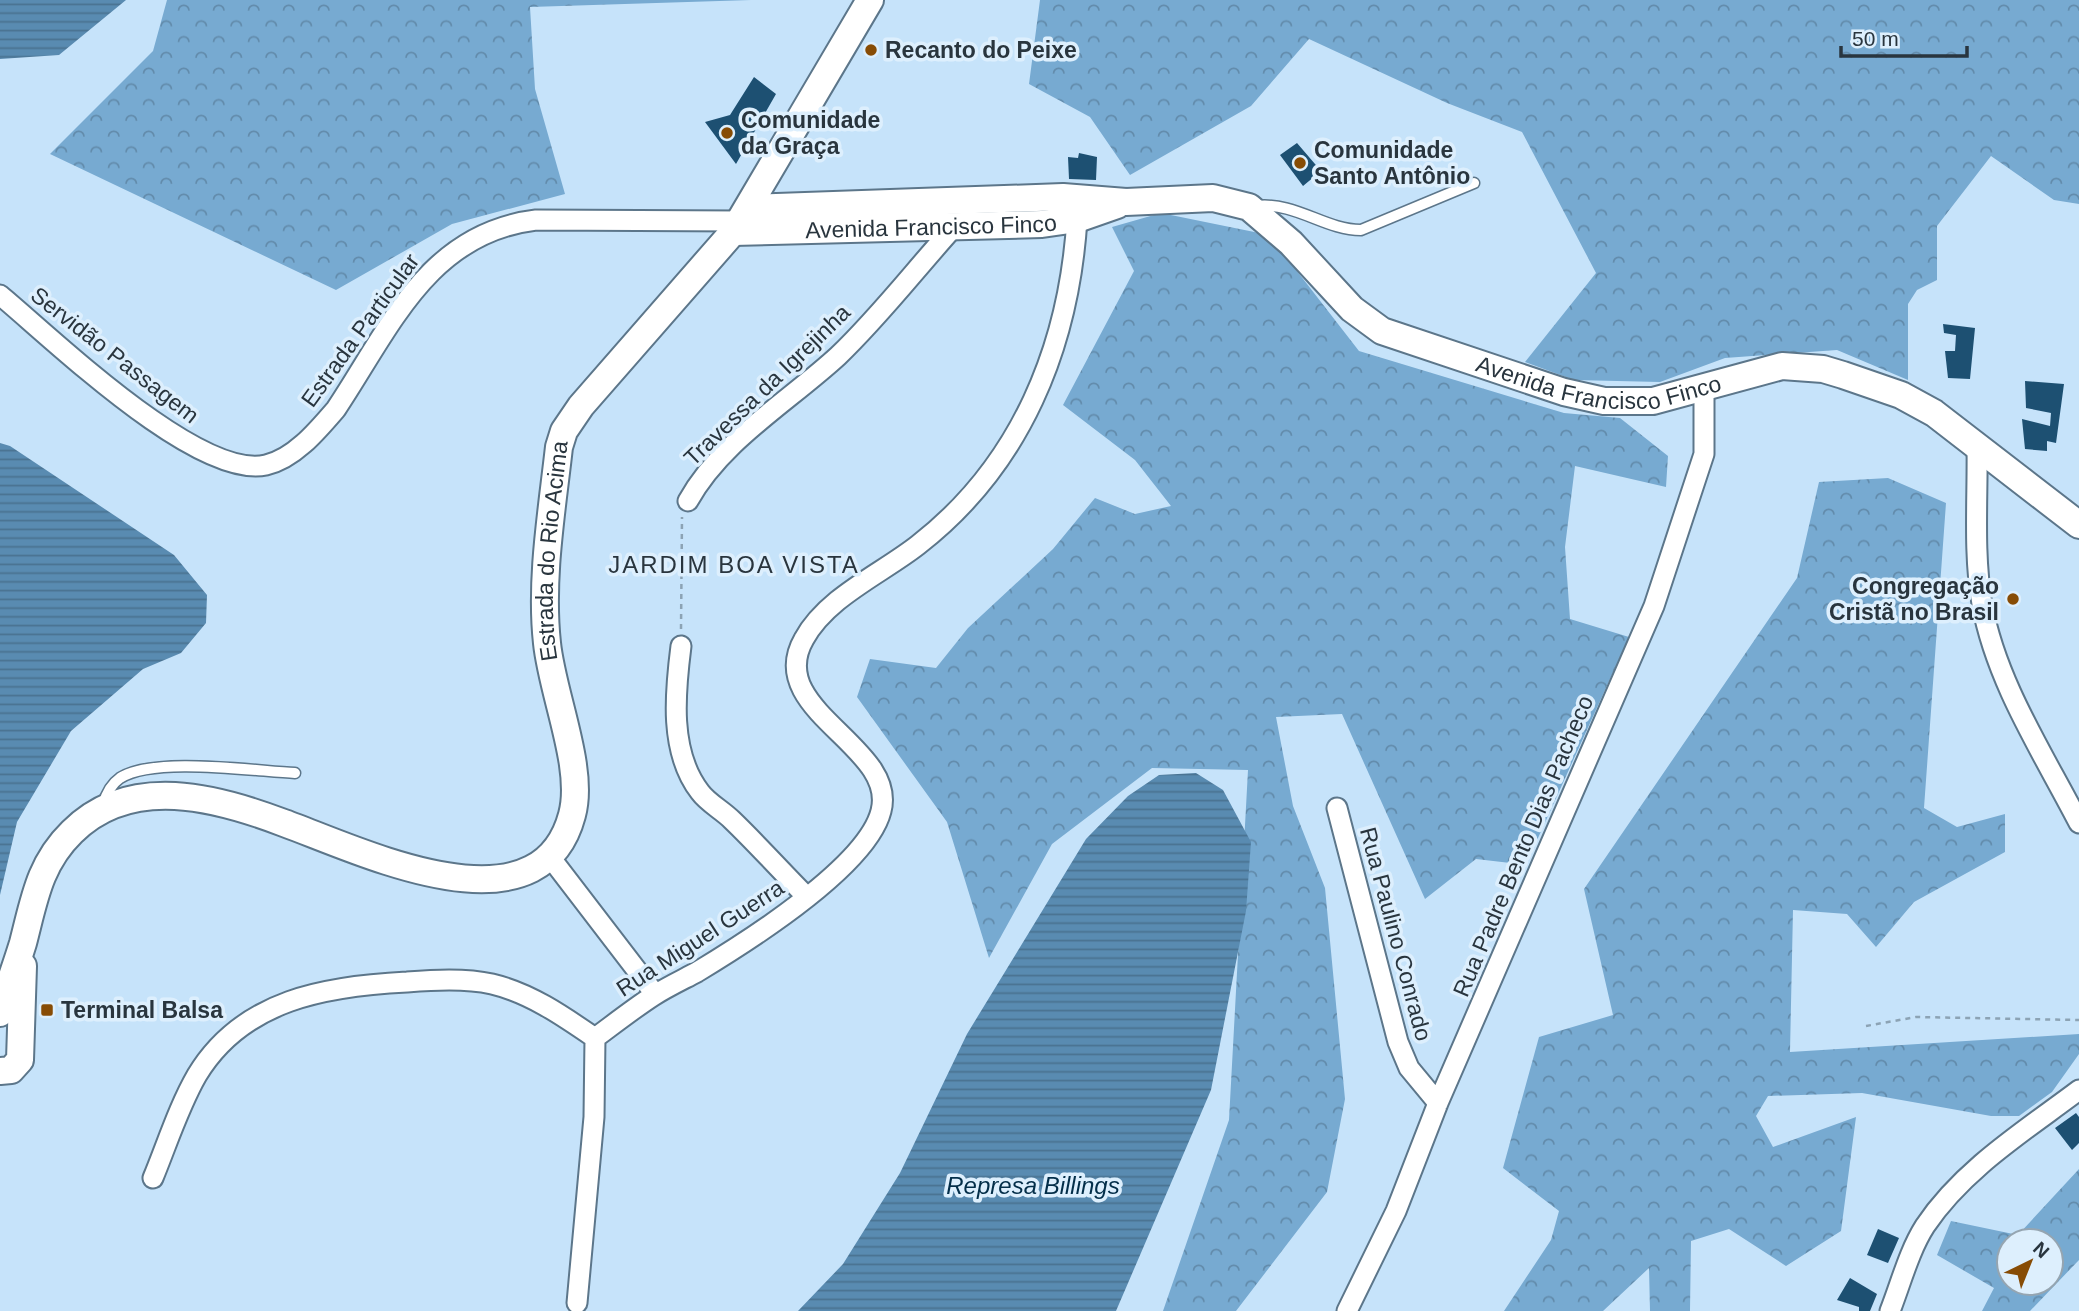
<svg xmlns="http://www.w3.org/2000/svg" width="2079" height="1311" font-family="Arial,sans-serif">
<defs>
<pattern id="forest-crowns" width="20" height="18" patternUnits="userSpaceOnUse" patternTransform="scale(1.75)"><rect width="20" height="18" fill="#77aad1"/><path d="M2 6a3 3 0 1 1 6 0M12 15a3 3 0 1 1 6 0" fill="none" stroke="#628bab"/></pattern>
<pattern id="water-rules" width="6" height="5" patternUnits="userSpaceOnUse" patternTransform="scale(1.75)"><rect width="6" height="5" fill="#598bb1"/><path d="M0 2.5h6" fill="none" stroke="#4a7291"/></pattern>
</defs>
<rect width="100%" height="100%" fill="#c6e3fa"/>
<path fill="url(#forest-crowns)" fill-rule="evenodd" d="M167 0H751L530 7 535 89 565 194 452 224 336 290 50 154 153 51Z
M1040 0H2079V204L2054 200 1991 156 1937 226V280L1917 290 1908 304V380L1837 350 1725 358 1660 382 1574 380 1525 362 1596 273 1522 132 1447 103 1309 39 1251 106 1130 175 1090 117 1029 84Z
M1161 213 1269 235 1359 351 1564 413 1620 418 1668 456 1666 487 1575 466 1565 547 1570 619 1629 637 1538 838 1519 864 1476 859 1425 899 1342 714 1276 717 1293 806 1325 888 1345 1099 1327 1192 1236 1311H1163L1229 1120 1248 770 1152 768 1052 844 989 958 947 822 857 697 870 659 936 668 968 628 1053 549 1095 498 1135 514 1171 506 1135 460 1063 405 1134 271 1112 227Z
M1888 478 1946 503 1924 808 1957 827 2005 814V852L1914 902 1876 947 1847 914 1793 910 1790 1052 2079 1034V1054L2052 1092 2019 1116H1991L1862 1093 1768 1096 1756 1116 1773 1147 1856 1117 1841 1231 1786 1266 1729 1229 1691 1241 1690 1311H1650L1649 1268 1603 1311H1504L1551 1240 1559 1211 1503 1168 1539 1037 1613 1015 1584 889 1797 578 1819 482Z
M2079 1169V1260L2030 1311H1982L1994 1288 1937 1255 1951 1221 2018 1235ZM2009 1241H2051V1283H2009Z"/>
<path fill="url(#water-rules)" d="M0 0H126L59 55 0 59Z
M0 443 10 446 174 555 207 595 206 623 181 653 143 669 71 731 17 822 0 895Z
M1196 773 1223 790 1251 842 1246 911 1211 1090 1116 1311H798L843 1264 900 1173 967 1034 1086 839 1128 796 1159 775Z"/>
<path fill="#1d5072" d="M754 77 776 94 736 164 705 122 730 115Z
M1297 143 1321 171 1303 186 1280 155Z
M1079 153 1097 157 1096 180 1069 179 1068 157 1078 158Z
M1943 324 1975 328 1970 379 1948 378 1945 351H1955L1956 335 1944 333Z
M2025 381 2064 384 2056 443 2047 441V451L2025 449 2022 419 2050 426 2051 413 2026 408Z
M2076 1113 2079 1117V1143L2072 1150 2055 1128Z
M1878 1229 1899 1238 1888 1263 1867 1255Z
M1850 1278 1877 1294 1870 1311H1859V1307L1837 1300Z"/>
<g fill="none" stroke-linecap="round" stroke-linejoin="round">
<g stroke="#5c768a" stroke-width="13">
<path id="lane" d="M1257 206C1296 202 1325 230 1361 230L1474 183
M103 805C106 794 110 785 120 778 154 756 254 771 295 773"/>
</g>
<g stroke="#5c768a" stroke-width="23">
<path id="street" d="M0 295C53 339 198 480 266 465 294 459 318 430 336 409 390 328 428 233 536 220L740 221
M1977 444C1978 496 1973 552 1982 604 1996 682 2043 753 2079 823
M688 501C721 441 788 402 838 356 879 317 915 270 953 228
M681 646C675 693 669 752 700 792 708 803 722 810 732 820 758 845 782 872 807 897
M1337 808 1398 1042 1409 1068 1438 1103
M550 857 655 994
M595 1038C614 1024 633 1009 653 996 667 987 682 980 697 972 745 943 867 867 881 811 898 746 763 710 804 639 827 597 881 574 918 545 1021 465 1069 347 1077 219
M153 1178C167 1144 179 1106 197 1075 243 999 327 986 407 982 433 980 465 978 492 984 530 993 563 1016 595 1038
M577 1303 594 1117 595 1038
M1347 1311 1396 1211 1438 1103 1654 606 1704 454V390
M1890 1311C1901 1283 1909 1251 1925 1226 1963 1169 2026 1130 2079 1090"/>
</g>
<g stroke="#5c768a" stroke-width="30">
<g id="secondary">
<path id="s1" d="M749 208 1063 197 1126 202 1213 198 1249 207 1291 243 1352 309 1382 331 1564 392 1604 401H1653L1782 366 1823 369 1843 375 1901 395 1934 413 2079 525"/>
<path id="s2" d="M733 232 1042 224 1077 219 1117 205"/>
<path id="s3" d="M0 1013C7 990 16 966 23 943 34 901 39 864 72 832 100 804 136 794 175 796 212 798 250 810 284 823 359 850 539 939 572 815 585 768 552 694 547 643 540 579 552 510 559 447L564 431 581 406 733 232 870 0"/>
<path d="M0 1071 11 1070 20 1060 23 966"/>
</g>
</g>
<path stroke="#8ca3b4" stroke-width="2.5" stroke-dasharray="5 5" stroke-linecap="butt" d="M681 629 682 517
M1866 1026 1916 1017 2079 1020"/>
<use href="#lane" stroke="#fff" stroke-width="10"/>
<use href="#street" stroke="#fff" stroke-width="19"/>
<use href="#secondary" stroke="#fff" stroke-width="26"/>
</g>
<g fill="#874c05" stroke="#ddeffd" stroke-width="2.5">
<circle cx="871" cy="50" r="7"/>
<circle cx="727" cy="133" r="7"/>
<circle cx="1300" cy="163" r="7"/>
<circle cx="2013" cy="599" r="7"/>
<rect x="40" y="1003" width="14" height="14" rx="3.5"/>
</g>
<g text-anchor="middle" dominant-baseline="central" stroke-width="7" stroke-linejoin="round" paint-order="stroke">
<g font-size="23" font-weight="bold" fill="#29353e" stroke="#ddeffd" text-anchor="start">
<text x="885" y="50">Recanto do Peixe</text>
<text x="741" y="120">Comunidade<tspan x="741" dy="26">da Graça</tspan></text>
<text x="1314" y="150">Comunidade<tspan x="1314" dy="26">Santo Antônio</tspan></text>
<text x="1999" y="586" text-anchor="end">Congregação<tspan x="1999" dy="26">Cristã no Brasil</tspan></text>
<text x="61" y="1010">Terminal Balsa</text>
</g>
<g font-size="23" fill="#29353e" stroke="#ddeffd">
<text stroke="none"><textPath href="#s2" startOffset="198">Avenida Francisco Finco</textPath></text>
<text transform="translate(360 330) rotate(-54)">Estrada Particular</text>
<text transform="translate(115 355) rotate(38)">Servidão Passagem</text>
<text stroke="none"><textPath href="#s1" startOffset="910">Avenida Francisco Finco</textPath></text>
<text transform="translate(767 385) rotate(-44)">Travessa da Igrejinha</text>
<text stroke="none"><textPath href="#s3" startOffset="1017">Estrada do Rio Acima</textPath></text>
<text transform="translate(1523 846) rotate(-67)">Rua Padre Bento Dias Pacheco</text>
<text transform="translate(1396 934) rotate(75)">Rua Paulino Conrado</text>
<text transform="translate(700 938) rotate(-33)">Rua Miguel Guerra</text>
</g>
<g font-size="24" letter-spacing="2" fill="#29353e" stroke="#ddeffd">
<text x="734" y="564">JARDIM BOA VISTA</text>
</g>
<g font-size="24" font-style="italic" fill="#032e49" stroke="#ddeffd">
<text x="1033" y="1185">Represa Billings</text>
</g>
</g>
<g transform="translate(2030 1262) rotate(43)"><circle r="33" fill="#ddeffd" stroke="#95a5b1" stroke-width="2"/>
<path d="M0-5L12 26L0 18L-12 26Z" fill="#874c05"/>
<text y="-10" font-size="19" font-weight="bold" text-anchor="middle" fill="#29353e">N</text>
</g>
<path d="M1841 46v10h126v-10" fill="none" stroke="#29353e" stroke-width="3.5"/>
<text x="1852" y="46" font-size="21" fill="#29353e" stroke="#ddeffd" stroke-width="5" paint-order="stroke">50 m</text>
</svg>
